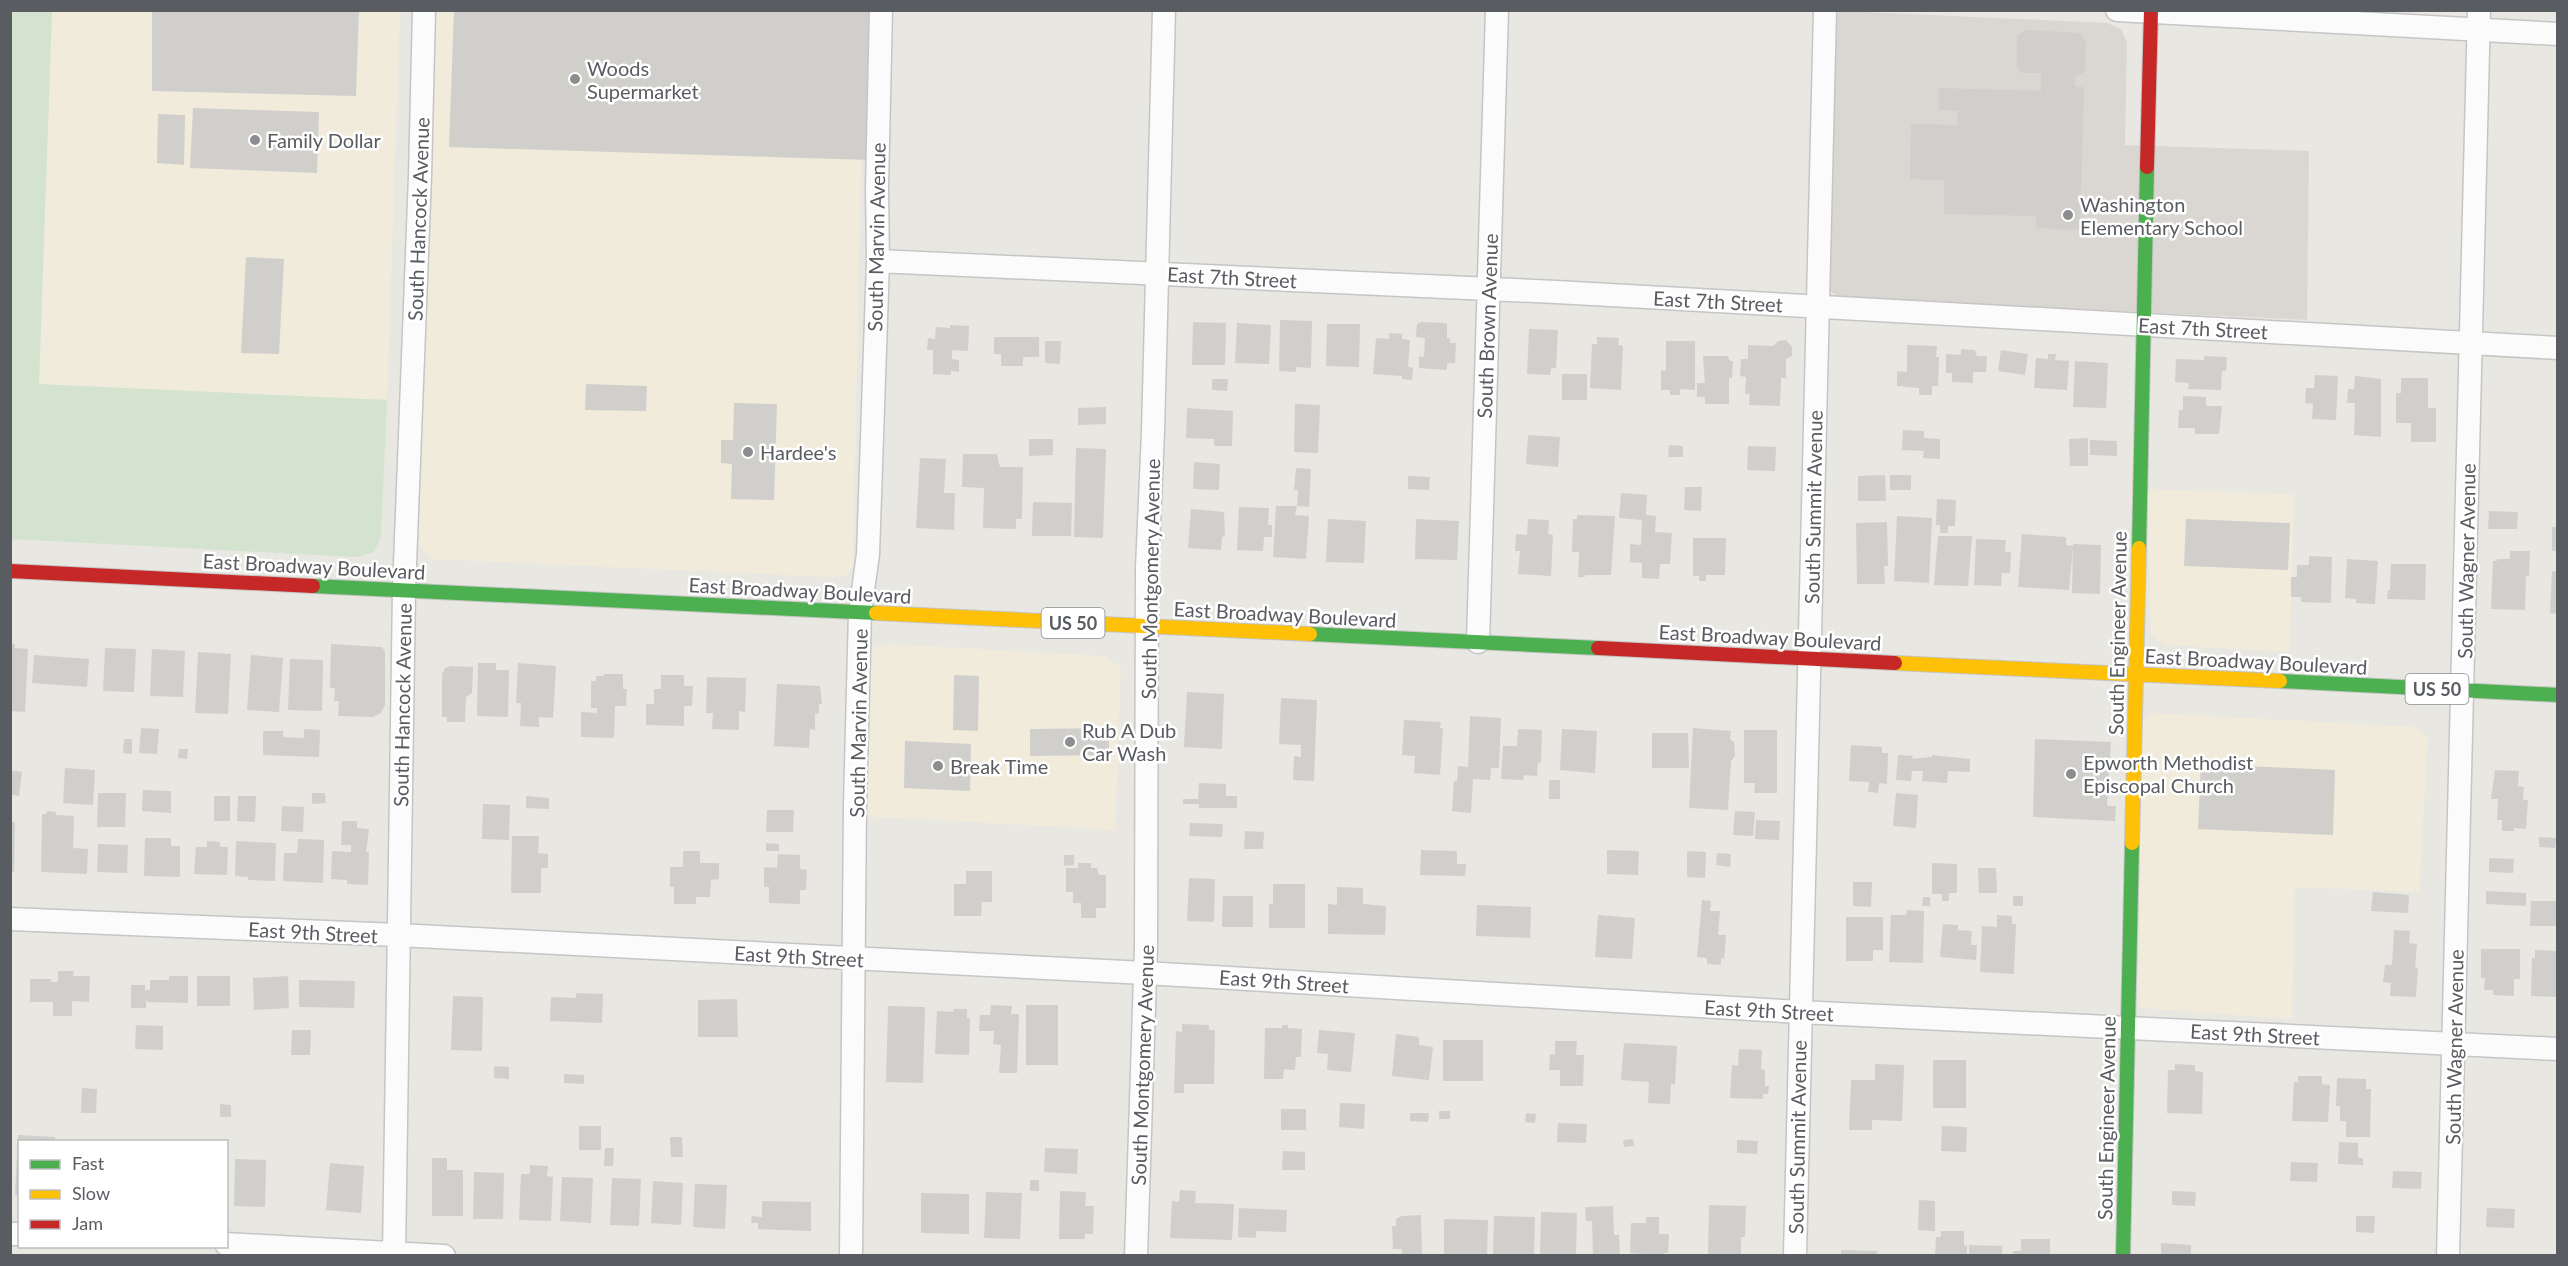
<svg xmlns="http://www.w3.org/2000/svg" width="2568" height="1266" font-family="Lato,sans-serif">
<rect width="100%" height="100%" fill="#e8e7e2"/>
<path fill="#f1ebdc" d="M52 11H400L387 400 39 385Z
M429 11H864L853 566 845 576 831 577 431 559 419 545 417 528Z
M2147 489 2294 494 2290 652 2166 645 2151 636Z
M891 644 1107 656 1121 668 1115 830 859 816 865 659 874 647Z
M2154 713 2414 727 2428 737 2419 892 2295 887 2292 1019 2139 1008 2141 722Z"/>
<path fill="#dad7d2" d="M1841 11 2107 23 2121 29 2127 42 2125 145 2309 151 2307 320 1841 298 1830 291 1826 280 1833 17Z"/>
<path fill="#d3e3cf" d="M11 10 52 11 39 384 387 400 381 537 374 552 357 557 11 539Z"/>
<path fill="#d0cfcc" d="M152 10H359L356 96 152 91Z
M454 10H876L871 160 449 147Z
M2026 30 2079 33 2086 41 2085 72 2075 76V87H2084L2080 230 2036 228V216L1944 214V180L1910 179 1911 124 1957 125 1958 111 1939 110V88L2041 91V73H2022L2017 67V36Z
M193 108 319 112 317 173 190 168Z
M158 114 185 115 184 165 157 163Z
M246 257 284 259 279 354 241 353Z
M1280 320 1312 321 1311 368 1296 367V372L1279 371Z
M1193 322 1226 323 1225 365H1192Z
M1421 322 1447 323V338H1450V343H1456L1455 363H1447V370L1419 368V356L1424 357 1425 338 1416 337 1417 324Z
M1237 323 1271 325 1269 364 1235 363Z
M1327 324H1360L1359 367 1326 366Z
M950 325 969 326 968 351 952 350V359L959 360V372L951 371V375L933 374V350H927L928 338 935 339 936 327 950 328Z
M1529 329 1558 330 1556 368H1551L1550 375 1527 374Z
M1389 333 1402 334V339L1410 340 1408 367 1413 368 1412 380 1402 379V376L1373 374 1376 338 1389 339Z
M994 337H1039V357H1023V366H1001V354H994Z
M1597 337 1619 338 1618 345 1623 346 1621 390 1590 388 1592 344H1597Z
M1786 340 1792 347V356L1786 359V378H1781L1780 406 1749 405 1750 394H1745L1746 377 1740 376 1741 359H1748V345L1773 346 1778 341Z
M1045 341H1061L1060 364 1045 363Z
M1666 341H1695V390L1680 389V395H1670V390H1661V370L1666 371Z
M1907 345 1937 346 1936 357H1939L1938 386H1932V395H1919V388L1897 386V371L1907 372Z
M1961 349 1975 350 1977 356H1987L1986 372H1973V383L1952 382V373H1946V354L1961 355Z
M2001 350 2028 354 2025 375 1998 371Z
M2048 354H2056L2055 360 2069 361 2067 390 2034 388 2036 358 2048 359Z
M1703 356H1728L1730 361H1733L1732 378H1729V404H1705V397H1697V383H1705Z
M2204 356 2227 357 2226 371H2222L2221 390 2188 389 2189 383 2175 382 2176 359 2204 360Z
M2075 361 2108 363 2106 408 2073 407Z
M1562 374H1587V400H1562Z
M2315 375 2338 376 2336 420 2312 419 2313 404 2305 403 2306 388H2314Z
M2355 376 2381 379V437L2354 435 2355 403H2347L2348 389H2354Z
M2401 378H2428V408H2436V442H2411V423H2396V393H2401Z
M1212 379H1228L1227 391 1212 390Z
M586 384 647 386 646 411 585 410Z
M2183 396 2206 397V406H2222L2219 434H2195V428H2178L2179 410H2183Z
M734 403 777 404 774 500 731 499 732 464 721 463V440H733Z
M1295 404 1320 405 1318 453 1294 452Z
M1106 407V424L1078 425V408Z
M1187 408 1233 411 1232 446H1214V439L1186 438Z
M1903 430 1924 431V438L1940 439V459L1923 458 1924 451 1902 450Z
M1528 435 1560 437 1558 467 1526 464Z
M2088 438V466H2070L2069 439Z
M1029 439H1053V455L1029 456Z
M2090 440 2117 441V456L2090 455Z
M1669 445 1683 446V457H1668Z
M1748 446 1776 447 1775 471 1747 470Z
M1076 448 1106 449 1103 538 1074 537Z
M963 454H997L1000 467H1023L1022 519H1016V529L983 528 984 488 962 487Z
M920 458 946 459 944 493H955L954 530 916 528Z
M1194 462 1220 464 1219 490 1193 489Z
M1296 468 1311 469 1309 507 1297 506 1298 490H1294Z
M1885 475 1886 501H1858V476Z
M1890 475H1911V490H1890Z
M1408 476 1430 477 1429 490 1408 489Z
M1685 487H1702L1701 511 1684 510Z
M1621 493 1647 495 1646 515 1656 516 1655 532 1672 533 1670 564H1660L1659 579 1642 578V563L1630 562V544L1641 545 1642 520 1619 518Z
M1937 499 1956 500 1955 526H1948V533H1940V525H1936Z
M1033 502 1072 503 1071 536H1032Z
M1276 506H1297L1295 515 1309 516 1306 559 1273 557Z
M1239 507 1269 508 1268 525H1272V537H1264L1263 551 1237 550Z
M1191 509 1224 512 1225 536 1222 537 1221 550 1188 548Z
M2489 511 2518 512 2517 529H2488Z
M1577 515 1615 516 1611 575H1585V577H1578L1579 552H1572L1573 519H1577Z
M1897 516 1932 518 1929 583 1894 581Z
M1328 519 1366 521 1364 563 1326 562Z
M1416 519 1459 521 1457 560 1415 559Z
M1528 519 1549 520 1548 534 1553 535 1551 576 1518 574 1520 551H1515L1516 534 1527 535Z
M2186 519 2290 523 2288 570 2184 566Z
M1887 522 1888 566H1884L1885 584H1857L1856 523Z
M2552 527H2558V551H2552Z
M2022 534 2066 537V545L2073 546 2069 590 2018 587Z
M1938 536H1972L1968 586 1934 585Z
M1693 538H1726L1725 575H1706V581H1699V576H1693Z
M1976 539 2006 540 2005 552H2011L2010 573H2002L2001 586 1974 585Z
M2073 544 2101 545 2100 594 2072 593Z
M2510 551H2530L2529 576H2526L2525 610 2491 609 2493 561H2497V559H2510Z
M2309 556 2332 557 2331 603 2301 602V597H2291V577H2297V565H2309Z
M2347 559 2378 561 2375 604 2356 603V599L2345 598Z
M2391 564H2426L2425 600 2387 599 2388 590H2390Z
M2552 571 2558 572V614L2550 613Z
M10 644H15V648L28 649 25 712 10 711Z
M331 644 382 647 385 652V705L380 714 372 717 338 716 339 701H334L335 688H330Z
M105 648 136 649 134 692 103 691Z
M152 649 185 651 183 697 150 696Z
M198 652 231 654 228 714 195 713Z
M34 655 89 659 87 687 32 683Z
M251 655 283 658 279 712 247 710Z
M290 659 323 660 322 711 288 710Z
M478 663H496V670H509L508 717 477 716Z
M518 663 556 666 553 718 539 717V727L520 726 521 703H516Z
M451 666 473 667 472 693 466 697 465 722H447V717H442V674L445 668Z
M604 674H623V689H627L626 706H615L614 738 581 737V712L597 713V708H591V681H596V676H604Z
M661 675H684V686H693L692 706H684V726L646 725V704H654V689H661Z
M954 675 979 676 978 731 953 730Z
M707 677 746 678 745 712 739 711V730L712 729 713 713H706Z
M777 684 820 686 822 704H819V714L815 713V730L810 729 809 748 774 746Z
M1187 692 1224 694 1222 749 1184 747Z
M1281 698 1317 700 1314 781 1293 780 1294 756 1301 757V745L1279 744Z
M1470 716 1501 718 1499 768H1491L1490 780 1473 779 1471 813 1452 811 1454 781H1457L1458 766 1468 767Z
M1404 720 1441 722 1440 728H1443L1440 775 1414 773 1415 756 1402 755Z
M141 728 159 729 157 754 139 753Z
M1109 728V755L1030 756V729Z
M1693 728 1731 731 1730 739 1734 742 1735 756 1731 761 1728 810 1689 808Z
M304 729 320 730 319 757 263 755V731H283V737L304 738Z
M1518 729 1542 730 1541 763 1538 762 1537 776 1524 775 1523 780 1501 779 1503 746H1517Z
M1562 729 1597 731 1595 773 1560 770Z
M1744 730H1777V793H1754L1755 783H1744Z
M1652 733H1688L1689 768H1652Z
M124 739H132V754L123 753Z
M2035 739 2111 742 2107 806H2116L2115 821 2033 817Z
M905 741 971 744 970 791 904 788Z
M1851 745 1882 747V753H1888L1887 784 1879 783 1878 793 1868 792 1869 782 1849 781Z
M179 749H188L187 759 178 758Z
M1898 755 1913 756 1912 759 1932 757V755L1970 759V772L1948 771 1947 783 1922 781 1923 771H1912L1911 781 1896 780Z
M2201 764 2335 770 2333 835 2198 829Z
M65 768 95 770 93 805 63 803Z
M10 770 22 772 19 796 10 794Z
M2495 770 2519 771 2518 786 2524 787 2523 800H2528L2526 829 2514 828V831H2502V820H2497L2498 799H2491Z
M1549 780H1560V799H1549Z
M1199 783 1226 784V796H1237V808H1199V804H1183V799H1198Z
M143 790 171 791V813L142 811Z
M98 793H126L125 827H97Z
M312 793H325L326 803 312 804Z
M1896 793 1918 795 1916 828 1893 826Z
M214 796H230V821H214Z
M238 796H256L255 822 237 821Z
M526 796 549 798V809L526 808Z
M483 804 510 805 509 840 482 839Z
M282 806 304 807 303 832 281 831Z
M767 810H794L793 832H766Z
M47 811 56 812V815L74 816 73 848 88 849 87 874 41 872 42 814H46Z
M1735 811 1755 812 1753 836 1733 835Z
M1756 820 1780 821 1779 840 1755 839Z
M342 821H357V828L369 829 366 852H369L368 885 347 884V880L331 879 332 851 351 852V845H341Z
M10 822H15L14 872H10Z
M1190 823 1223 824 1222 837 1189 836Z
M1245 831 1264 832 1263 849H1244Z
M512 836H539L538 853 548 854V868H541V893H511Z
M2539 837 2556 838 2555 848 2539 847Z
M145 838H171V846H180V877L144 876Z
M298 839 324 840 323 883 283 881 284 853H297Z
M207 841 220 842V847H228L227 875 194 874 196 847H207Z
M236 841 276 843 275 881 248 880V877L235 876Z
M766 843 779 844V851H766Z
M98 844 128 845 127 873 97 872Z
M1421 850 1457 851V864H1466L1465 876 1420 875Z
M1607 850 1639 851 1638 875 1607 874Z
M683 851H700V863H719V879L711 880 710 897H696V904H674V887H670V867H683Z
M1687 851 1706 852 1705 878 1687 877Z
M1717 853 1731 854 1730 867 1716 865Z
M778 854 800 855V869L807 870 806 890H800V904L769 903V887H764V867L777 868Z
M1064 855H1074V865L1064 866Z
M2489 858 2514 859 2513 873 2489 872Z
M1078 863H1091V868H1097L1099 875H1106V908H1096V918H1081V903H1073V892H1066V868H1078Z
M1932 863 1957 864V893H1949V901H1942V894H1932Z
M1978 868H1996L1997 893H1979Z
M966 871H992V902H982L981 916H954V884H966Z
M1189 878 1215 879 1214 922 1187 921Z
M1853 882H1872L1871 907 1853 906Z
M1273 884H1305V928H1269V904H1273Z
M1337 887 1363 888V904L1386 906 1385 935 1328 934V904L1337 905Z
M2486 891 2526 893V906L2486 904Z
M2373 892 2409 895 2408 913 2371 911Z
M1223 896H1253V927H1222Z
M2013 896H2023V906H2013Z
M1923 897H1930V906H1922Z
M1702 900 1711 901 1710 911H1720L1718 935H1726L1724 959 1721 958V965L1707 964V958L1697 957Z
M2531 901H2558L2557 926H2530Z
M1477 905 1531 907 1530 938 1476 936Z
M1907 910 1924 911 1923 963 1889 962 1891 915H1906Z
M1598 915 1635 918 1632 959 1595 957Z
M1997 915 2012 916V924H2016L2014 974 1980 972 1982 926 1997 927Z
M1846 917H1883V950H1873V961H1846Z
M1943 924 1958 925V930L1972 931 1971 945H1977L1976 960 1940 957Z
M2394 930 2410 931 2409 943 2417 944 2415 967 2418 968 2416 997 2390 996 2391 983 2383 982 2385 965H2392Z
M2481 949H2520V979H2514V996L2493 995V990H2484L2485 978H2481Z
M2535 950 2558 951V997L2531 996 2532 958H2535Z
M58 971H74L73 976H90L89 1002 72 1001V1016H53V1002H30V979H51V982H58Z
M169 976H188V1003L148 1002 146 1000V1008H131V985H145V990H150V980H169Z
M197 976H230V1006H197Z
M288 976 289 1008 254 1010 253 978Z
M299 980 355 981 354 1008 299 1007Z
M576 993 603 994 602 1023 550 1021 551 997 576 998Z
M453 996 483 997 482 1051 451 1050Z
M737 999 738 1037H698V1000Z
M991 1005 1012 1006 1011 1014H1019L1017 1073H999L1001 1045 993 1044 994 1031H979L980 1015H990Z
M1026 1005H1058V1065H1026Z
M888 1006 925 1007 923 1083 886 1082Z
M954 1009H967V1018H970L969 1055 935 1054 937 1011 953 1012Z
M1182 1024 1209 1025V1030H1215L1214 1084H1184V1093H1174L1176 1031 1182 1032Z
M136 1025 163 1026V1050L135 1049Z
M1282 1025H1288V1028L1302 1029 1301 1057H1296L1295 1070 1284 1069 1283 1079H1264L1265 1028H1282Z
M292 1030H311L310 1055H291Z
M1319 1030 1355 1033 1351 1072 1327 1070 1328 1054 1317 1053Z
M1396 1034 1419 1037V1045L1433 1047 1429 1080 1392 1076Z
M1443 1040H1483V1081H1443Z
M1555 1041H1577L1576 1055H1584L1583 1086H1560V1070H1549L1550 1054 1555 1055Z
M1624 1043 1677 1046 1675 1084H1671L1670 1104 1648 1103 1649 1082 1621 1080Z
M1739 1049 1762 1050 1761 1069 1765 1070V1086H1769L1768 1094H1763V1099L1730 1098 1732 1065 1738 1066Z
M1933 1060H1966V1108H1933Z
M1875 1064 1904 1065 1902 1121 1872 1120V1130H1849L1851 1080H1875Z
M2175 1064 2195 1065V1071L2203 1072 2202 1114 2167 1113 2168 1070H2175Z
M494 1066 509 1067V1079L494 1078Z
M564 1074 584 1075V1084L564 1083Z
M2298 1076H2322V1084L2330 1085 2328 1122 2292 1121 2294 1082H2298Z
M2337 1078 2366 1079V1089H2371L2370 1137H2346V1121H2340V1106H2336Z
M82 1088 97 1089 96 1113H81Z
M1340 1103 1365 1104 1364 1129 1339 1127Z
M220 1104 231 1105V1117H220Z
M1281 1109H1306V1130H1281Z
M1439 1111H1450V1119H1439Z
M1410 1113H1429L1428 1122 1410 1121Z
M1526 1113 1536 1114 1535 1123 1525 1122Z
M1558 1123 1587 1124 1586 1143 1557 1142Z
M579 1126H601V1150H579Z
M1942 1126 1967 1127 1966 1152 1941 1151Z
M18 1135 55 1137V1142H20V1195H15Z
M670 1137H682L683 1157H671Z
M1633 1139 1634 1146 1624 1147 1623 1140Z
M1737 1140 1758 1141 1757 1154 1737 1153Z
M2339 1142 2358 1143V1158H2363V1165L2338 1164Z
M605 1148H614L613 1166H604Z
M1045 1148 1078 1149 1077 1174 1044 1172Z
M1283 1151 1305 1152V1170H1282Z
M432 1158H447V1170H463V1216H432Z
M235 1159 266 1160 265 1207 234 1206Z
M2291 1162 2318 1163 2317 1182 2290 1181Z
M330 1163 364 1166 361 1213 326 1210Z
M530 1165 548 1166 547 1176 553 1177 551 1221 519 1220 521 1174H530Z
M2393 1171 2422 1172 2421 1189 2392 1188Z
M474 1172 504 1173 503 1219H473Z
M562 1177 593 1178 591 1223 560 1221Z
M612 1178 641 1179 639 1226 610 1225Z
M1030 1180H1039V1191H1030Z
M653 1181 683 1183 681 1225 651 1223Z
M695 1184 727 1185 725 1229 693 1227Z
M1180 1190 1196 1191 1195 1203 1234 1204 1232 1240 1170 1238 1172 1201 1179 1202Z
M1060 1191 1086 1192 1085 1206H1094L1093 1234H1085V1239H1059Z
M2172 1191 2196 1192 2195 1206 2172 1205Z
M986 1192 1022 1193 1020 1239 984 1238Z
M921 1193 969 1194V1234L921 1233Z
M1919 1200 1935 1201V1231L1918 1230Z
M762 1201 811 1202V1231L758 1229V1223H751L752 1216 762 1217Z
M1709 1205 1746 1206 1745 1237H1741V1256H1708Z
M1613 1206 1614 1235H1619L1620 1256H1593L1592 1221H1586L1585 1207Z
M1239 1208 1287 1210 1286 1232 1256 1231V1238L1238 1237Z
M2487 1208 2515 1209 2514 1228 2486 1227Z
M1541 1212 1577 1213 1576 1256H1540Z
M1421 1215 1422 1254 1402 1256V1249H1393L1392 1226H1396V1219L1402 1216Z
M1494 1216 1535 1217 1534 1256H1493Z
M2356 1216H2375L2374 1233 2356 1232Z
M1646 1217H1659V1234H1669L1668 1253H1664V1256L1630 1253 1631 1223H1646Z
M1444 1219 1488 1220 1487 1256H1444Z
M1941 1231H1964V1245L1967 1246V1256H1935L1936 1237H1941Z
M2021 1239H2050V1256H2013V1251H2021Z
M2161 1243 2191 1245V1256H2161Z
M1969 1245 2002 1246V1256H1969Z
M1841 1250 1877 1251V1256H1841Z"/>
<g fill="none" stroke-linecap="round" stroke-linejoin="round">
<g stroke="#c5c5c5" stroke-width="25">
<path id="street" d="M2117 10 2558 34
M878 261 1556 292 2558 348
M1478 642 1497 10
M10 919 398 935 1145 973 1800 1012 2558 1049
M10 1234H20
M226 1244 444 1256
M394 1256 404 590 420 176 424 10
M851 1256 855 804 860 612 868 554 878 261 877 188 881 10
M1136 1256 1146 946 1147 568 1153 432 1164 10
M1795 1256 1825 10
M2448 1256 2479 10"/>
</g>
<g stroke="#c4c4c2" stroke-width="16">
<path id="fast" d="M2139 548 2147 167
M313 586 876 613
M1310 634 1598 648
M2280 681 2558 695
M2123 1256 2132 843"/>
</g>
<g stroke="#c4c4c2" stroke-width="16">
<path id="slow" d="M876 613 1310 634
M1895 663 2280 681
M2132 843 2139 548"/>
</g>
<g stroke="#c4c4c2" stroke-width="16">
<path id="jam" d="M2147 167 2151 10
M10 571 313 586
M1598 648 1895 663"/>
</g>
<use href="#street" stroke="#fcfbfb" stroke-width="22"/>
<use href="#fast" stroke="#4caf50" stroke-width="14"/>
<use href="#slow" stroke="#ffc107" stroke-width="14"/>
<use href="#jam" stroke="#c62828" stroke-width="14"/>
</g>
<g fill="#8b8d8e" stroke="#fff" stroke-width="2">
<circle cx="575" cy="79" r="6"/>
<circle cx="255" cy="140" r="6"/>
<circle cx="2068" cy="215" r="6"/>
<circle cx="748" cy="452" r="6"/>
<circle cx="1070" cy="742" r="6"/>
<circle cx="938" cy="766" r="6"/>
<circle cx="2071" cy="774" r="6"/>
</g>
<g text-anchor="middle" dominant-baseline="central" stroke-width="5" stroke-linejoin="round" paint-order="stroke">
<g fill="#fff" stroke="#8b8d90" stroke-width="1.5">
<rect x="1041.5" y="608" width="63" height="30" rx="4.5"/>
<rect x="2405.5" y="674" width="63" height="30" rx="4.5"/>
</g>
<g font-size="18" font-weight="bold" fill="#595c60">
<text x="1073" y="623">US 50</text>
<text x="2437" y="689">US 50</text>
</g>
<g font-size="20" fill="#595c60" stroke="#fff" text-anchor="start">
<text x="587" y="68">Woods<tspan x="587" dy="23">Supermarket</tspan></text>
<text x="267" y="140">Family Dollar</text>
<text x="2080" y="204">Washington<tspan x="2080" dy="23">Elementary School</tspan></text>
<text x="760" y="452">Hardee's</text>
<text x="1082" y="730">Rub A Dub<tspan x="1082" dy="23">Car Wash</tspan></text>
<text x="2083" y="762">Epworth Methodist<tspan x="2083" dy="23">Episcopal Church</tspan></text>
<text x="950" y="766">Break Time</text>
</g>
<g font-size="20" fill="#595c60" stroke="#fff">
<text transform="translate(418 219) rotate(-88)">South Hancock Avenue</text>
<text transform="translate(876 237) rotate(-89)">South Marvin Avenue</text>
<text transform="translate(1232 277) rotate(3)">East 7th Street</text>
<text transform="translate(1718 301) rotate(3)">East 7th Street</text>
<text transform="translate(1487 326) rotate(-88)">South Brown Avenue</text>
<text transform="translate(2203 328) rotate(3)">East 7th Street</text>
<text transform="translate(1813 507) rotate(-89)">South Summit Avenue</text>
<text transform="translate(2466 561) rotate(-89)">South Wagner Avenue</text>
<text transform="translate(314 566) rotate(3)">East Broadway Boulevard</text>
<text transform="translate(1150 579) rotate(-89)">South Montgomery Avenue</text>
<text transform="translate(800 590) rotate(3)">East Broadway Boulevard</text>
<text transform="translate(1285 614) rotate(3)">East Broadway Boulevard</text>
<text transform="translate(2117 633) rotate(-89)">South Engineer Avenue</text>
<text transform="translate(1770 637) rotate(3)">East Broadway Boulevard</text>
<text transform="translate(2256 661) rotate(3)">East Broadway Boulevard</text>
<text transform="translate(402 705) rotate(-89)">South Hancock Avenue</text>
<text transform="translate(858 723) rotate(-89)">South Marvin Avenue</text>
<text transform="translate(313 932) rotate(3)">East 9th Street</text>
<text transform="translate(799 956) rotate(3)">East 9th Street</text>
<text transform="translate(1284 981) rotate(4)">East 9th Street</text>
<text transform="translate(1769 1010) rotate(3)">East 9th Street</text>
<text transform="translate(2255 1034) rotate(3)">East 9th Street</text>
<text transform="translate(2454 1047) rotate(-89)">South Wagner Avenue</text>
<text transform="translate(1142 1065) rotate(-88)">South Montgomery Avenue</text>
<text transform="translate(2106 1118) rotate(-89)">South Engineer Avenue</text>
<text transform="translate(1797 1137) rotate(-89)">South Summit Avenue</text>
</g>
</g>
<rect width="2568" height="1266" fill="none" stroke="#595c60" stroke-width="24"/>
<rect x="18" y="1140" width="210" height="108" fill="#ffffff" stroke="#bdbebf" stroke-width="1.5"/>
<rect x="30" y="1160" width="30" height="9" fill="#4caf50" stroke="#bdbebf" stroke-width="1.5"/>
<text x="72" y="1170" font-size="18" fill="#595c60">Fast</text>
<rect x="30" y="1190" width="30" height="9" fill="#ffc107" stroke="#bdbebf" stroke-width="1.5"/>
<text x="72" y="1200" font-size="18" fill="#595c60">Slow</text>
<rect x="30" y="1220" width="30" height="9" fill="#c62828" stroke="#bdbebf" stroke-width="1.5"/>
<text x="72" y="1230" font-size="18" fill="#595c60">Jam</text>
</svg>
